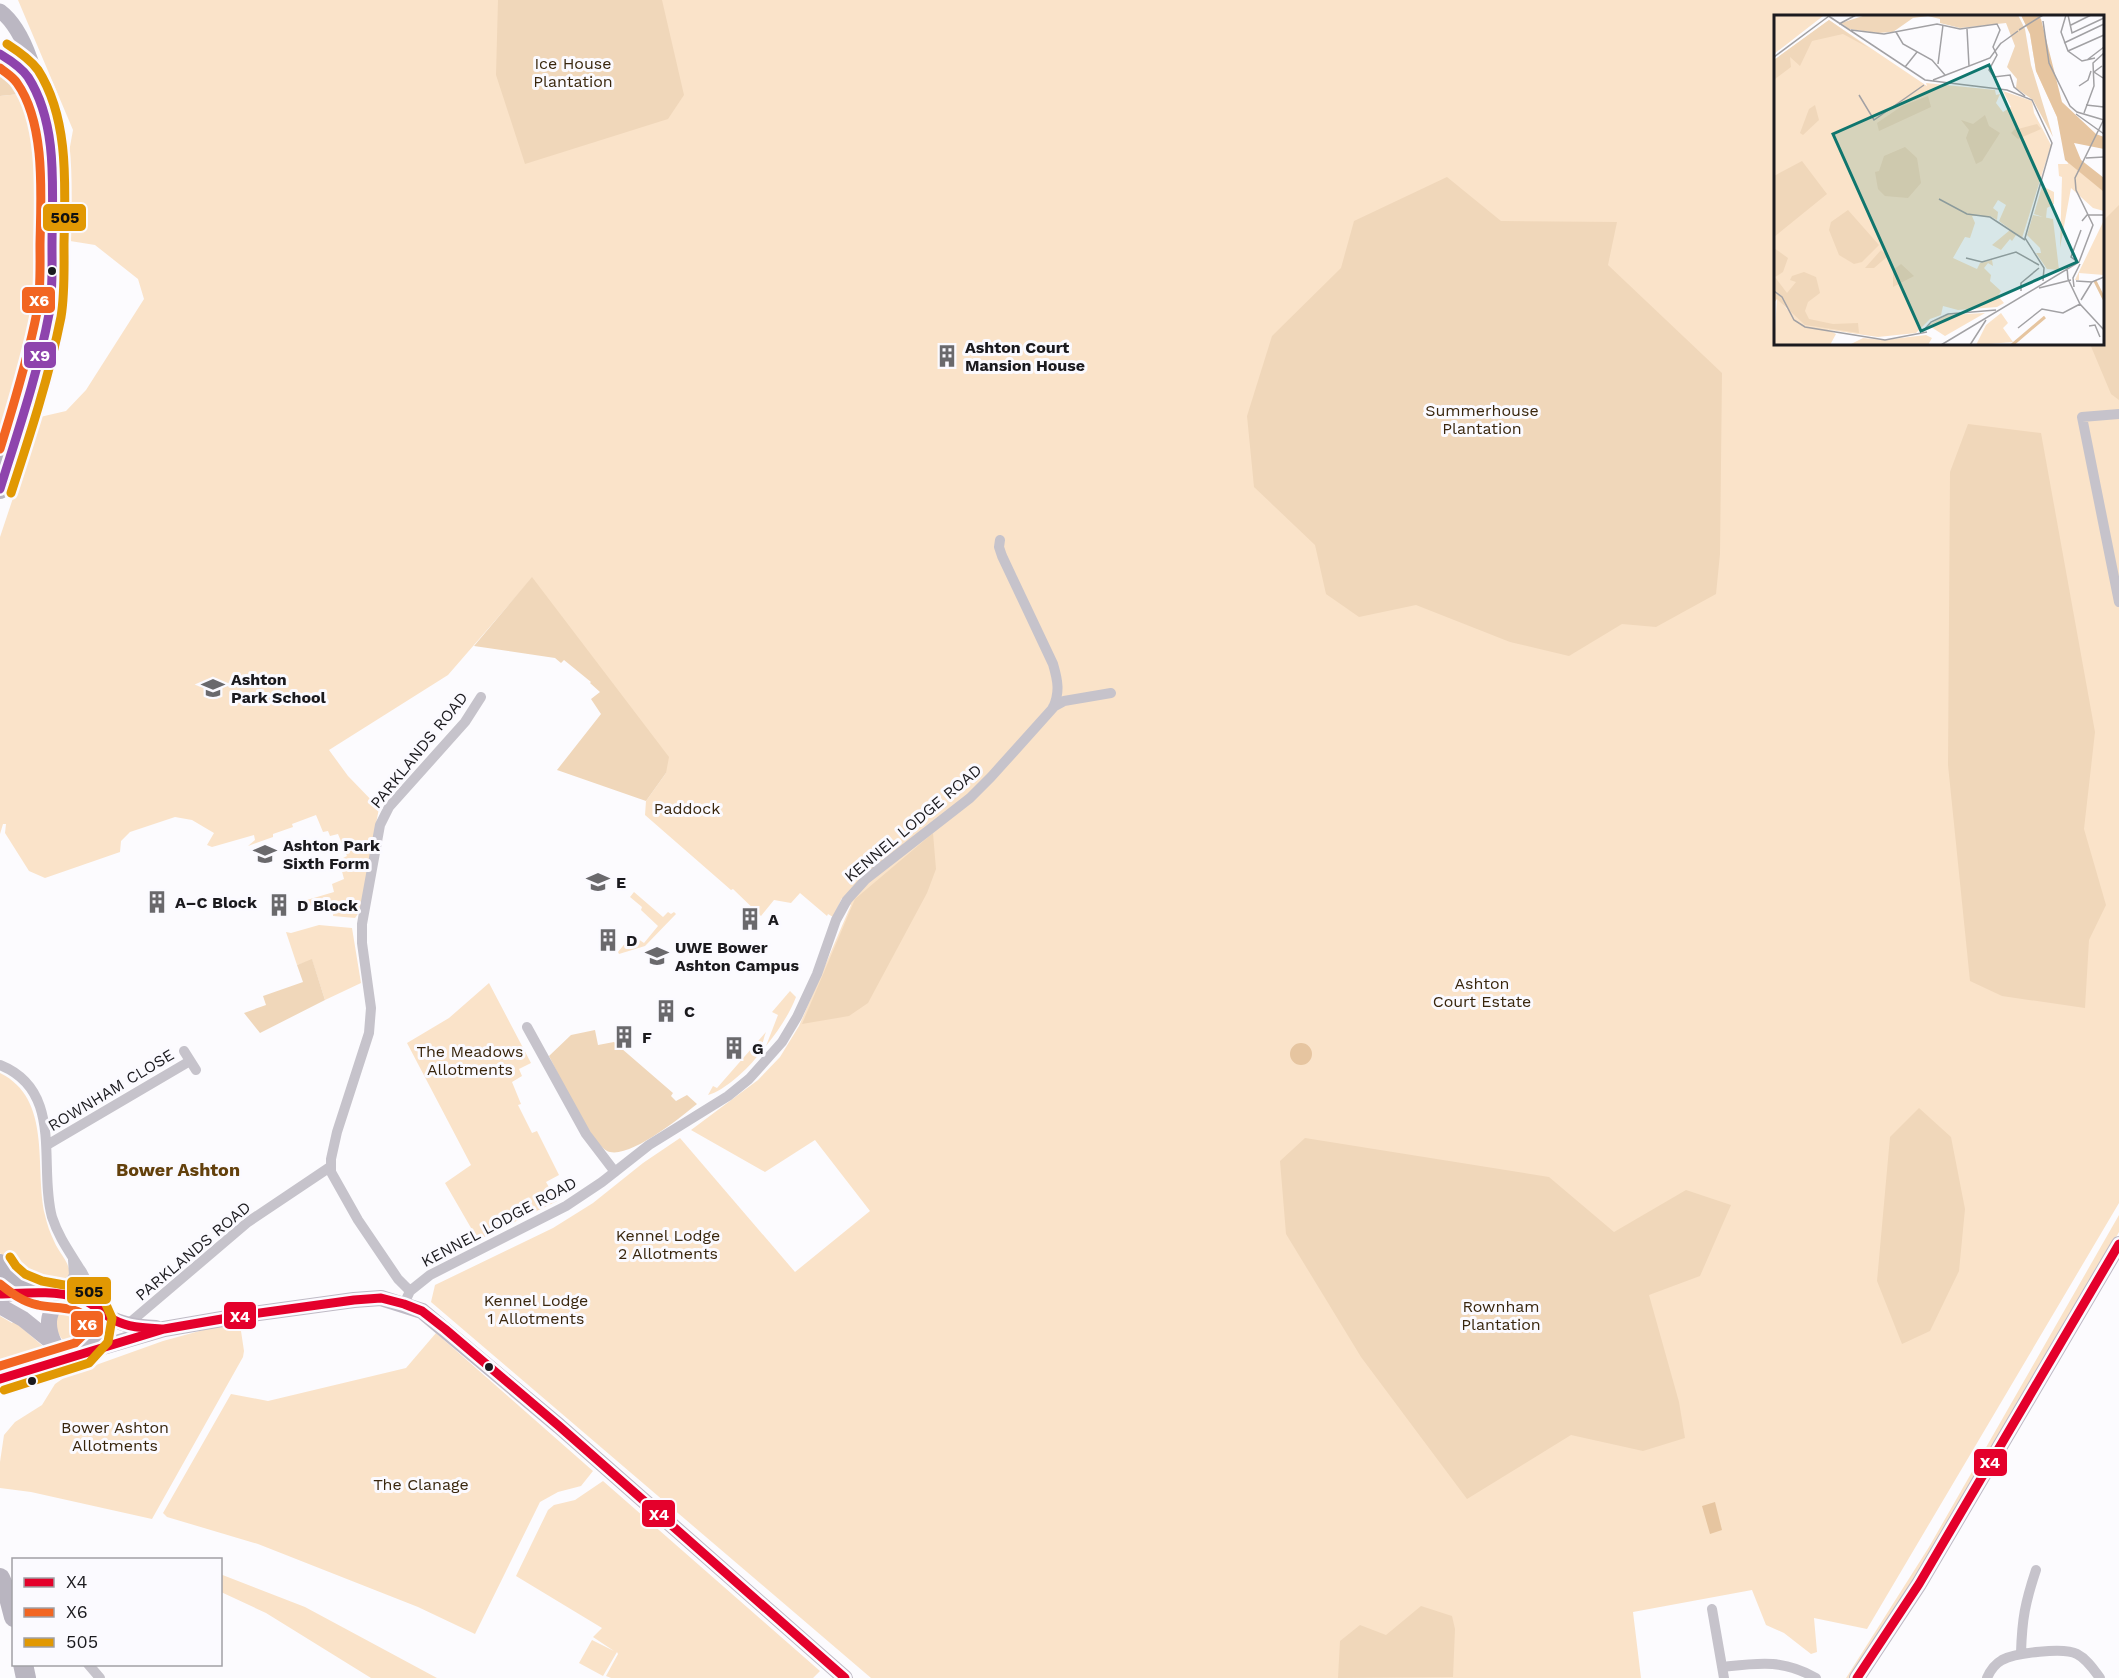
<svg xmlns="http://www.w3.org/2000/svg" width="2119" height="1678" font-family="'Work Sans',sans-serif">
<rect width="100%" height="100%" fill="#fcfbfe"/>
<path fill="#fae3c9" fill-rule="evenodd" d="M18 0H2119V1203L1867 1629 1814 1618 1817 1652 1811 1654 1784 1633 1766 1625 1752 1590 1633 1612 1641 1678H871L431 1302 435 1285 553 1228 593 1203 643 1163 680 1138 795 1272 870 1211 815 1140 765 1172 691 1130 758 1080 780 1057 799 1026 851 905 842 898 833 917 828 914 827 916 800 893 791 903 774 900 761 916 733 889 731 890 645 815 646 801 666 773 532 578 448 675 329 750 348 776 379 808 360 911 355 918 333 916 334 908 301 905 300 902 334 892 332 884 344 879 339 860 347 856 338 834 330 836 328 831 323 832 316 815 292 824 293 827 273 834V837L248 846 255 840 254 835 212 847 207 845 214 833 192 820 175 817 130 832 121 841 120 852 45 878 29 871 5 833 6 824H3L0 834V537L40 417 66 411 86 390 144 299 138 279 95 245 64 240 65 174 73 130ZM1776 16H2102V344H1776Z
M30 93 43 148 42 304 0 454V96Z
M634 892 663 917 668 912 671 914 674 912 676 914 645 946 619 954 618 952 632 935 644 943 658 926 641 910 642 907 630 897Z
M319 925 352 928 361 983 325 1000 312 960 297 965 286 932 291 933Z
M489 983 531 1063 519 1069 522 1076 512 1082 521 1104 518 1105 532 1133 537 1131 559 1175 546 1182 557 1201 478 1240 445 1183 471 1165 407 1043 449 1018Z
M790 991 796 997C789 1015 778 1031 766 1046L778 1015 772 1012Z
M766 1032C763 1039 762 1049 759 1054 749 1068 724 1091 708 1095L713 1086 717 1088Z
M0 1073C53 1099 34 1168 45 1215 47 1224 50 1233 54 1241 59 1253 68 1260 70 1273 51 1302 13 1274 0 1253Z
M2119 1215V1232L1963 1500 1851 1678H1846L1929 1547Z
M69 1304 86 1306 95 1320 86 1341C65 1350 59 1338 54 1321L63 1306Z
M0 1316 12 1323 14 1321 53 1355 0 1374Z
M225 1324H230L241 1331 244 1351 243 1357 152 1519 31 1492 0 1488V1462L4 1435 15 1422 42 1405 55 1384 68 1375 163 1341Z
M436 1333 593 1471 581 1486 558 1492 540 1502 475 1634 418 1607 258 1544 167 1517 163 1513 231 1394 268 1401 406 1368Z
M603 1481 820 1671 813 1678H611L606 1676 618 1654 617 1652 603 1676 579 1663 592 1640 614 1651 593 1637 602 1628 516 1576 548 1510 554 1505 575 1500Z
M220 1574 305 1607 437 1678H371L266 1613 221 1592Z"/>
<path fill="#f0d7ba" d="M498 0H662L684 95 668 119 525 164 496 75Z
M0 62C14 68 27 78 30 93L0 96Z
M1447 177 1501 221 1617 222 1608 265 1722 373 1720 554 1716 594 1656 627 1622 624 1569 656 1510 642 1416 605 1359 617 1326 594 1315 545 1254 487 1247 416 1272 336 1341 268 1354 221Z
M2119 205V400L2111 394 2090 344H2102L2103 221Z
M1968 424 2041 433 2095 732 2084 829 2106 905 2089 940 2085 1008 2002 996 1970 981 1948 765 1950 472Z
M532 577 669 757 666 773 646 801 557 770 601 714 591 699 600 692 590 683 591 682 564 660 561 663 555 658 474 646Z
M933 833 936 869 927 893 868 1003 849 1016 802 1024 855 899Z
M312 959 325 1000 260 1033 244 1013 266 1005 263 996 303 982 297 965Z
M595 1030 598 1045 614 1042 673 1093 671 1096 676 1101 687 1095 697 1104C681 1117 632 1157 610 1152 592 1148 559 1075 549 1056L571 1035Z
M1919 1108 1951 1137 1965 1209 1959 1271 1930 1331 1902 1344 1877 1281 1890 1137Z
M1305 1138 1549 1177 1614 1232 1686 1190 1731 1205 1700 1276 1649 1295 1679 1402 1685 1438 1643 1451 1571 1435 1467 1499 1361 1357 1286 1234 1280 1161Z
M1421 1606 1452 1616 1455 1629 1453 1677 1338 1678 1340 1641 1360 1625 1386 1635Z"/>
<path fill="#e6c5a0" d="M1290 1054a11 11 0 1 1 22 0a11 11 0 1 1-22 0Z
M1715 1502 1722 1530 1710 1534 1702 1506Z"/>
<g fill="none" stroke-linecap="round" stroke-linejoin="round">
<path stroke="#c6c3cb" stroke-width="10" d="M2119 414 2082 417 2119 602
M1053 707 1064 701 1111 693
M527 1027 586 1134 615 1172
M184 1051 196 1070
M0 1065C65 1091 38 1166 52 1217 59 1238 69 1251 80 1269 88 1280 92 1295 95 1308
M47 1145 190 1061
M410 1291 398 1279 358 1220 331 1172V1159L337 1132 369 1033 371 1008 362 943V924L380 825 389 807 465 722 481 697
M63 1295 74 1275 73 1260
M404 1304 410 1291 430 1275 566 1206 602 1182 649 1145 728 1096 749 1079 782 1042 797 1017 817 974 836 920 847 900 866 879 970 798 991 777 1053 708C1060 692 1058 681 1053 664L1002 556 999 547 1000 540
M127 1325 248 1222 330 1167
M1712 1609 1724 1678
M2021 1653C2022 1619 2025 1603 2036 1570
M88 1664 100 1678
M1722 1667C1759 1663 1782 1659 1816 1678
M1987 1678C1990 1671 1995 1664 2002 1660 2015 1653 2064 1647 2077 1654 2087 1659 2094 1670 2100 1678"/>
<path stroke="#bbb7c2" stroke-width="15" d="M0 11C56 53 58 247 49 313"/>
<path stroke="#bfbac5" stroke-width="16" d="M0 1294C26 1293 54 1290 79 1298 87 1301 92 1306 99 1311 116 1324 135 1327 156 1328
M0 1306 23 1319 59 1348 79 1354C96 1346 104 1328 98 1310
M54 1343C45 1324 48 1310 63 1295
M82 1353 164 1329 245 1315 354 1300 381 1298 422 1311 559 1426 845 1678
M1857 1678 1919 1584 2119 1244"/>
<path stroke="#b9b5c0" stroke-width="20" d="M0 489 36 370 49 313
M0 1264 12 1279 39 1293
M0 1379 79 1354
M0 1578 9 1598 14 1617
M23 1664 26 1678"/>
<g stroke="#fbfaff" stroke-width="14">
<path id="bus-1" d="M0 1294C26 1293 53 1290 79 1298 92 1302 102 1313 114 1320 129 1328 147 1328 164 1329
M0 1379 164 1329 245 1315 354 1300 381 1298 404 1304 422 1311 445 1329 559 1426 845 1678
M1857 1678 1919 1584 2119 1244"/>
</g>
<g stroke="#fbfaff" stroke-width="14">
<path id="bus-2" d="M0 68C6 73 13 77 17 83 46 124 41 196 40 244 40 267 41 290 37 312 28 358 14 404 0 449
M0 1284C11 1293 23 1302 38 1305 54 1309 76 1305 88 1319L86 1332 75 1343 0 1366"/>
</g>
<g stroke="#fbfaff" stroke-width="14">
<path id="bus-3" d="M7 44C18 51 30 59 38 70 70 120 65 188 64 244 64 268 65 293 61 317 49 377 30 435 11 493
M4 1390 89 1363 108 1342 112 1318 104 1300 86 1289 42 1281 25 1274 16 1266 10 1257"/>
</g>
<g stroke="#fbfaff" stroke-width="14">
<path id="bus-4" d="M0 54C10 60 21 67 28 77 59 125 52 192 52 246 52 269 53 291 49 314 38 373 18 431 0 489"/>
</g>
<use href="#bus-1" stroke="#e4002b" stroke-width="9"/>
<use href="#bus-2" stroke="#f26522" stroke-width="9"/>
<use href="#bus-3" stroke="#e19803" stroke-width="9"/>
<use href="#bus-4" stroke="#8e44ad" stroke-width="9"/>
</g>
<defs>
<g id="building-bare" transform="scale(1.8)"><path d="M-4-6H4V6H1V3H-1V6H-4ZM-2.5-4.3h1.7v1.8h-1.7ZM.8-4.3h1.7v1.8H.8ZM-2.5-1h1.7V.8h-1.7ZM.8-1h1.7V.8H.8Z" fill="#6a696c" stroke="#fbfaff" stroke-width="2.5" paint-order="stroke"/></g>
<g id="school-bare" transform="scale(1.8)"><path d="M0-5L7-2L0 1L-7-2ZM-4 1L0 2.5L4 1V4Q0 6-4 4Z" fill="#6a696c" stroke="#fbfaff" stroke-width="2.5" paint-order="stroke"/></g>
<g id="university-bare" transform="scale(1.8)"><path d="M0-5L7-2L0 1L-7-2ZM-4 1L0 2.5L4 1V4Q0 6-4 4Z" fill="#6a696c" stroke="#fbfaff" stroke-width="2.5" paint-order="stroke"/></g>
</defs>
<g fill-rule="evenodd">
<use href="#building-bare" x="947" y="356"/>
<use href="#school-bare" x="213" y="688"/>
<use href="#university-bare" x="265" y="854"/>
<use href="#university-bare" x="598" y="882"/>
<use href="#building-bare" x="157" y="902"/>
<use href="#building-bare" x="279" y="905"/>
<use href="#building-bare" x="750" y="919"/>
<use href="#building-bare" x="608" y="940"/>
<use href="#university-bare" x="657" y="956"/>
<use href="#building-bare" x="666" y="1011"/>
<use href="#building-bare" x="624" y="1037"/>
<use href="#building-bare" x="734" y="1048"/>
</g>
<g fill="#1b1a1e" stroke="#fbfaff" stroke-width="2">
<circle cx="52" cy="271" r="5"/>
<circle cx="489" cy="1367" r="5"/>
<circle cx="32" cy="1381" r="5"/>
</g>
<g text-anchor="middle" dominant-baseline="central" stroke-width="6" stroke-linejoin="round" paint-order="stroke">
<g font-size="16" fill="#39260d" stroke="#fbfaff">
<text x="573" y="63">Ice House<tspan x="573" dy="18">Plantation</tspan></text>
<text x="1482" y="410">Summerhouse<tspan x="1482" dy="18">Plantation</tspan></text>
<text x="687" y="808">Paddock</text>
<text x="1482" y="983">Ashton<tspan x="1482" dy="18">Court Estate</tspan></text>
<text x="470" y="1051">The Meadows<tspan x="470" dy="18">Allotments</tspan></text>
<text x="668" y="1235">Kennel Lodge<tspan x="668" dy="18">2 Allotments</tspan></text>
<text x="536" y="1300">Kennel Lodge<tspan x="536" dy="18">1 Allotments</tspan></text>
<text x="1501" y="1306">Rownham<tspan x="1501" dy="18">Plantation</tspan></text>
<text x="115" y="1427">Bower Ashton<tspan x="115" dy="18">Allotments</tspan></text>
<text x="421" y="1484">The Clanage</text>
</g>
<g font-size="16" font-weight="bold" fill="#1b1a1e" stroke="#fbfaff" text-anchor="start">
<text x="965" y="347">Ashton Court<tspan x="965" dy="18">Mansion House</tspan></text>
<text x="231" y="679">Ashton<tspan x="231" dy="18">Park School</tspan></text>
<text x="283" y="845">Ashton Park<tspan x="283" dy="18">Sixth Form</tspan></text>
<text x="616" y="882">E</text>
<text x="175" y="902">A–C Block</text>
<text x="297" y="905">D Block</text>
<text x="768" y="919">A</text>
<text x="626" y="940">D</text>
<text x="675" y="947">UWE Bower<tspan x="675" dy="18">Ashton Campus</tspan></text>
<text x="684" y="1011">C</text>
<text x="642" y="1037">F</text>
<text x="752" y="1048">G</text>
</g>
<g font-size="16" fill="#1b1a1e" stroke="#fbfaff">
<text transform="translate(419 750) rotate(-51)">PARKLANDS ROAD</text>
<text transform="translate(913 823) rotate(-40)">KENNEL LODGE ROAD</text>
<text transform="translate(111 1090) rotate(-31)">ROWNHAM CLOSE</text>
<text transform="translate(499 1222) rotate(-28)">KENNEL LODGE ROAD</text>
<text transform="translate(193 1251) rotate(-40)">PARKLANDS ROAD</text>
</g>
<g font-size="18" font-weight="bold" fill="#63400c" stroke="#fbfaff">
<text x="178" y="1169">Bower Ashton</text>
</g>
</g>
<g transform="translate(1774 15)">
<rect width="330" height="330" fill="#fcfbfe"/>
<path d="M0 0H48L49 1 0 39ZM247 0H253L294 127 330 177V196L319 193 297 173 286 233 288 162 285 161 284 149H294L283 102 262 56 256 19ZM55 5 153 71 152 68 221 75 222 80 226 79 222 88 229 97 237 92 229 76 258 86 260 98 277 130 248 223 225 206 232 190 224 185 219 193 224 197 223 205 216 201H198L201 208 196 223 191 222 179 243 203 254 206 248 218 245 219 251 214 248 210 253 217 260 216 266 227 276 224 281 230 288 223 292 184 295 169 291 167 300 156 304 142 318 104 322 42 313 0 273V45ZM268 171 280 177V189L273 193 272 203 260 199ZM259 200 279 204 285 255 273 254 262 238H267L266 233 253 220ZM330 205V260L305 258V265H301ZM236 215 242 220 238 226 236 224 227 235 218 230ZM3 283 13 294 62 319 56 330H0ZM211 298 171 321 154 310 173 300ZM227 298 234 308 229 313 239 327 202 330 212 310ZM152 320 158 323 154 330H75L89 323 110 325Z" fill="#fae3c9"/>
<path d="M92 0H244L251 14 257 50 279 122 259 85 242 73 243 64 233 52 241 31 232 8 186 13 166 8V4L154 1 139 3 119 17 104 18 75 14 67 8ZM55 5 95 33 69 19 38 26 26 51 16 42 17 52 1 64 0 45ZM154 81 157 92 105 116 103 108 128 91ZM41 90 45 105 29 120 26 118 35 94ZM211 100 215 111 226 118 208 146 202 149 192 123 195 115 187 105 199 109ZM263 109 267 114 244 124 237 118 243 112 244 114ZM131 132 143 143 147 168 134 183 111 181 104 174 101 157 105 156 110 141ZM28 146 53 179 0 222V161ZM74 195 105 230 88 247 80 249 65 240 55 215 57 207ZM0 233 14 243 9 257 1 262 13 278 22 267 16 265 18 261 30 257 42 262 46 278 34 287 31 296 35 304 59 309 84 308 85 318 31 310 3 284 0 288ZM107 235 114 241 100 253H91ZM127 249 140 261 119 272V255Z" fill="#f0d7ba"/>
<path d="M247 0H264L267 4 288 87 322 119 330 122V134L300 128 307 145 330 163V177L291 145 283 102 262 56 256 19Z" fill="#e6c5a0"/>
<path fill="none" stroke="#e6c5a0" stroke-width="3" d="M321 266 330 284M238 330 271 302"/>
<path fill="none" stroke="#a2a1a4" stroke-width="1.5" d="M53 0 151 65 233 75 258 85 278 128 251 223 270 253 269 266M292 0 287 17 294 36 308 46 321 43M294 0 298 18 330 3M269 6 275 48 296 91 303 97 330 105M65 9 82 0M297 10 317 0M193 14 195 51M77 15 110 19 163 9 186 14 223 9 226 15 219 32 223 40 215 55 220 62 236 60 240 72 251 81M245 15 269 0M122 17 129 29 158 45 171 60M290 28 330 9M226 29 244 16M294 36 330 20M0 42 55 1M313 45 330 32M164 49 169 10M328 51 320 57 329 63M131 52 143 37M159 65 216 43 227 28M305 71 314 65 317 56M85 80 100 105 150 70M312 90 330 92M310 98 320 71 319 48 330 38M302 99 330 119M312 143 330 142M165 184 193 199 216 202 251 225M308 206 313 200H330M192 243 208 247 242 237 265 250M301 245 297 242 307 215M293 252 294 264 306 289 330 315M302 266 318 267 330 262M300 272 299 263 306 249M265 273 297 265M0 276 8 282 20 305 31 312 111 325 153 317M247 276V268L265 253M307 285 318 267M174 299 222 295M315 311 321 310 326 322M244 313 268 294 289 298 306 289M148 317 157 307 174 299M167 330 305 247 319 210 302 175 301 163 330 104M196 330 212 305"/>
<path fill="#0f766e" fill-opacity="0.15" stroke="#0f766e" stroke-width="3" d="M215 50 303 247 147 316 59 119Z"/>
<rect width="330" height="330" fill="none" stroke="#1b1a1e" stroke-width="3"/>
</g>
<g stroke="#fbfaff" stroke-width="2">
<rect x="42" y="203" width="45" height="29" rx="6" fill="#e19803"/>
<rect x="21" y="286" width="35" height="28" rx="6" fill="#f26522"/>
<rect x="23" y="341" width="34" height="28" rx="6" fill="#8e44ad"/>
<rect x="66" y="1276" width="46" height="29" rx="6" fill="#e19803"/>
<rect x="223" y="1301" width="34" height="29" rx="6" fill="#e4002b"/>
<rect x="70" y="1310" width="34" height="28" rx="6" fill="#f26522"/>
<rect x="1973" y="1448" width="35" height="29" rx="6" fill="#e4002b"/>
<rect x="641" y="1499" width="35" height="29" rx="6" fill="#e4002b"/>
</g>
<g font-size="16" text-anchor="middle" font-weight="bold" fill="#fff">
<text x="39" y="306">X6</text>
<text x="40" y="361">X9</text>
<text x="240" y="1322">X4</text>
<text x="87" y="1330">X6</text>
<text x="1990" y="1468">X4</text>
<text x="659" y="1520">X4</text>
</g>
<g font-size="16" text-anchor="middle" font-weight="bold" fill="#111">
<text x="65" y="223">505</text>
<text x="89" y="1297">505</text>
</g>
<rect x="12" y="1558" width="210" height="108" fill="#fbfaff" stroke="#a1a0a5" stroke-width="1.5"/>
<rect x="24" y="1578" width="30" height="9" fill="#e4002b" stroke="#a1a0a5" stroke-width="1.5"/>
<text x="66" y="1588" font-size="18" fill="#1b1a1e">X4</text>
<rect x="24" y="1608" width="30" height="9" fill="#f26522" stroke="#a1a0a5" stroke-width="1.5"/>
<text x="66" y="1618" font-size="18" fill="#1b1a1e">X6</text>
<rect x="24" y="1638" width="30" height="9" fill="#e19803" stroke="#a1a0a5" stroke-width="1.5"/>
<text x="66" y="1648" font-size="18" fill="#1b1a1e">505</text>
</svg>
